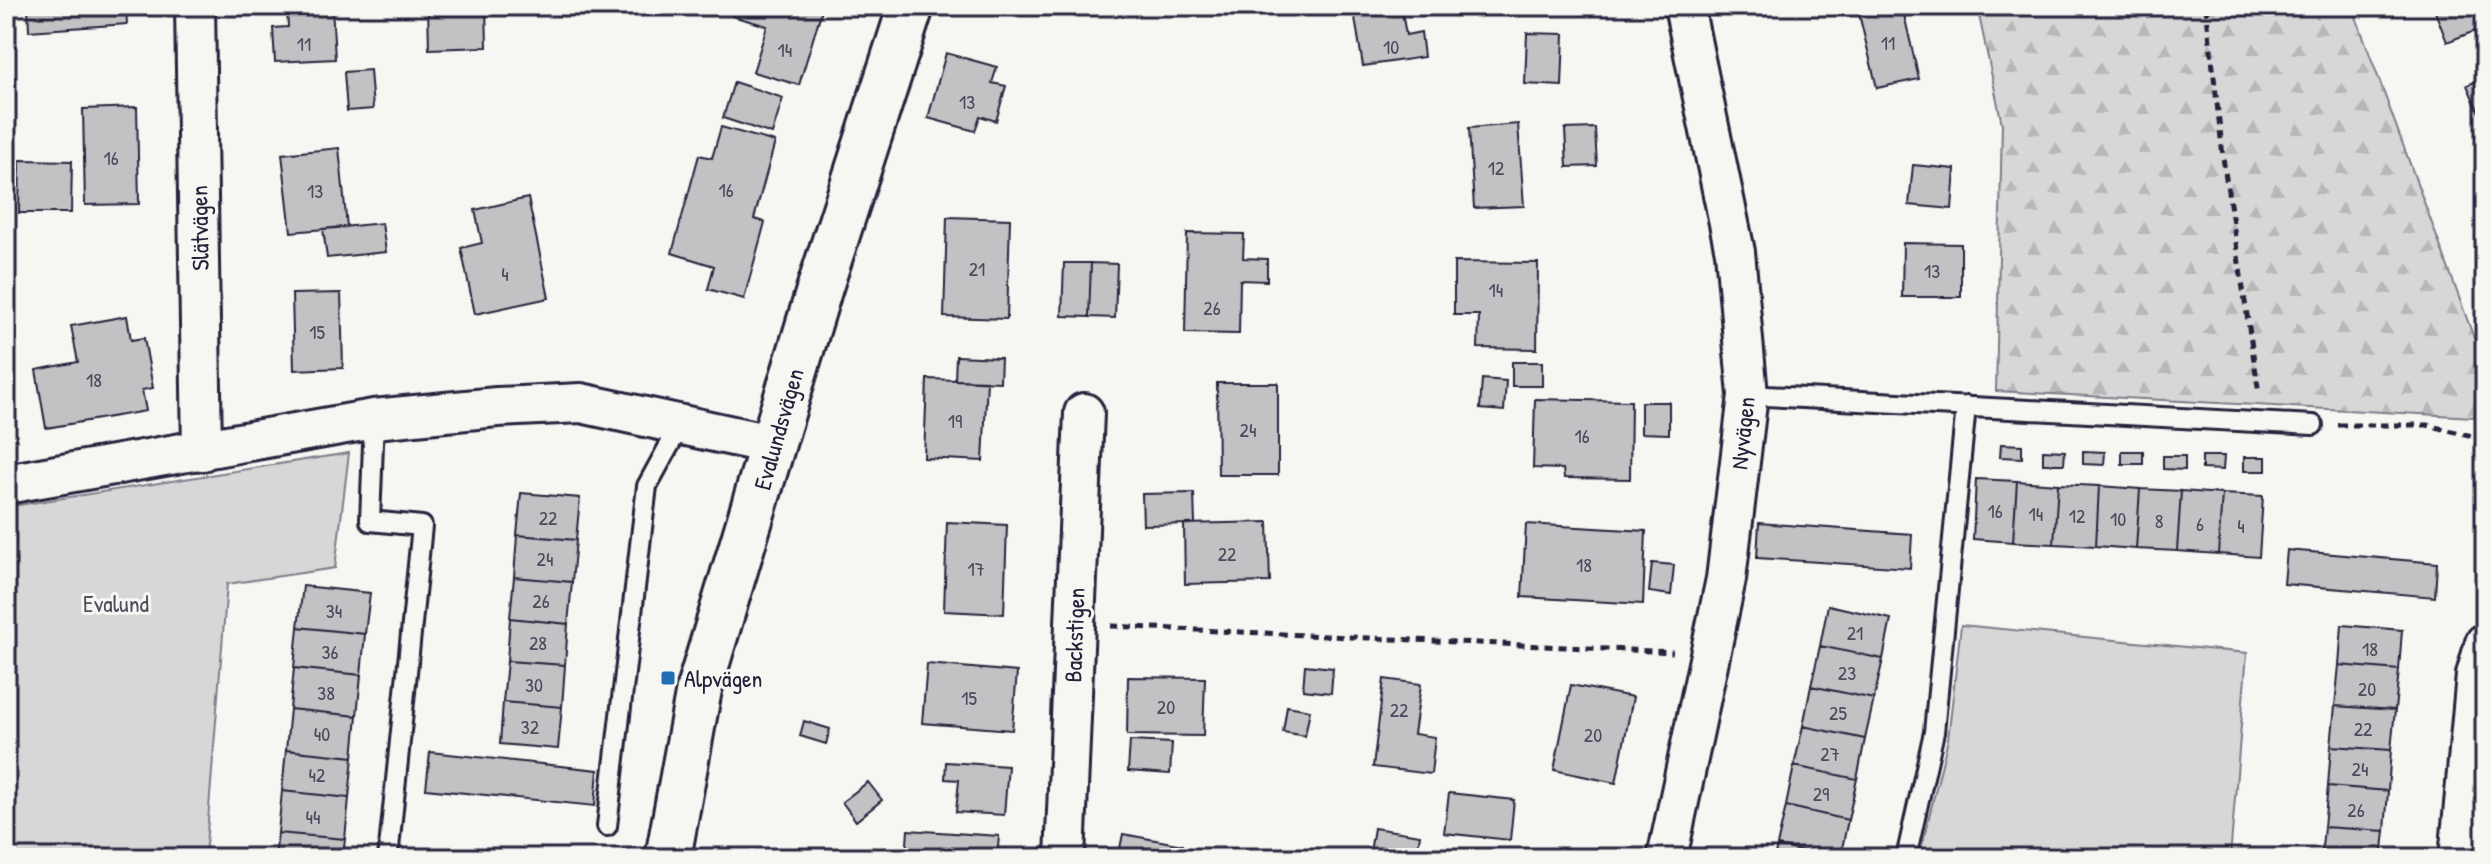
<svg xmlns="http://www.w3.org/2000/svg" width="2491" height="864" font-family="'Patrick Hand',sans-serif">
<defs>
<pattern id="forest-firs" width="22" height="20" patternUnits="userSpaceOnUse" patternTransform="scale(2)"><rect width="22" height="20" fill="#d7d7d7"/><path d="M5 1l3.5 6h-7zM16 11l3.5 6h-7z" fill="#b8b8b9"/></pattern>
</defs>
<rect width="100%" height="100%" fill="#f6f6f2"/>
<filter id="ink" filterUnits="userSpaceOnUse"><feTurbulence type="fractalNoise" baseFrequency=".0125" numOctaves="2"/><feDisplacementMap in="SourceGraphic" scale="16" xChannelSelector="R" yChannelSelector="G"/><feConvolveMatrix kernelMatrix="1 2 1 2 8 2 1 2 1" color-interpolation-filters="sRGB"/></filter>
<g filter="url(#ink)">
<path fill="url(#forest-firs)" stroke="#7c7c89" stroke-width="2" d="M1977 6H2352L2485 368 2474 417 1996 391 2002 124Z"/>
<path fill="#d7d7d7" stroke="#7c7c89" stroke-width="2" d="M349 453 335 568 227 584 205 858H6V507Z
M1961 625 2247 653 2230 858H1919L1948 739Z"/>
<path fill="#c2c2c4" stroke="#22223b" stroke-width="2" d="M28 6H126L127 24 29 31Z
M287 6H332L335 59 275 62 273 28 288 27Z
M428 6H486L487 47 429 49Z
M735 6H823L799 85 753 72 767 26 732 16Z
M1353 6H1401L1406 35 1421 32 1424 57 1363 66Z
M1857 6H1902L1919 79 1877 88Z
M2440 6H2485V27L2447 42 2434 9Z
M1527 33 1564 34 1562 86 1525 84Z
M946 53 997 67 992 83 1006 86 996 121 980 116 975 131 928 118Z
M370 70 373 109 347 111 344 72Z
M2485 78V123L2484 124 2467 85Z
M734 82 783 98 772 134 723 118Z
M137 107 139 204 85 205 83 109Z
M1518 124 1524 206 1474 208 1469 128Z
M721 127 775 142 754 219 765 222 744 299 708 289 714 266 672 253 699 155 712 158Z
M1595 128 1597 166 1567 167 1565 129Z
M339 148 347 227 291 232 282 154Z
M20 160 72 161 71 213H19Z
M1913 165 1955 169 1952 209 1909 205Z
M528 198 549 298 475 314 461 248 482 243 475 210Z
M947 217 1010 219 1007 319 944 317Z
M382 223 386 252 327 258 323 229Z
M1187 233 1244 234 1243 258 1267 259V281L1240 280 1239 334 1185 333Z
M1903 243 1961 244V297H1902Z
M1454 262 1538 263 1537 349 1478 348 1479 315H1454Z
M1064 263H1091L1089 317 1062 316Z
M1091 263 1117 264 1115 318 1089 317Z
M341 293 343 368 294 370 292 294Z
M127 316 131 340 144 338 153 388 142 390 146 411 46 428 36 370 78 362 71 326Z
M956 356 1001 358 1000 382 955 380Z
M1512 362H1542V386H1512Z
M927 379 987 381 983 461 924 458Z
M1482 379 1506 381 1504 411 1480 409Z
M1217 383H1278V475H1218Z
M1535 399 1631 401 1630 479 1564 478 1563 469 1533 468Z
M1641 402H1669V434L1641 433Z
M2001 444 2022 445V458L2000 457Z
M2043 450 2065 451 2064 464H2043Z
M2083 451 2105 452 2104 465 2083 464Z
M2122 451H2143V464H2122Z
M2163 456H2185V470L2163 469Z
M2202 456H2224L2223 470 2202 469Z
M2244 457H2266V471H2244Z
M1976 479 2017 481 2013 542 1973 539Z
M2017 481 2058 484 2054 544 2013 542Z
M2058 484 2099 486 2096 546 2054 544Z
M2099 486 2140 489 2136 549 2096 546Z
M2140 489 2181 491 2177 551 2136 549Z
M2181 491 2222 494 2218 554 2177 551Z
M521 493 580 498 576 540 517 535Z
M1194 493 1195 524 1143 525 1142 494Z
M2222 494 2263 496 2259 557 2218 554Z
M947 522 1007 525 1004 614 944 611Z
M1268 522 1270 582 1185 584 1184 524Z
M1759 523 1912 534 1910 568 1757 558Z
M1526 524 1646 531 1643 604 1522 597Z
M517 535 576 540 572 582 514 577Z
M2287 550 2437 563 2435 597 2284 584Z
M1652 563 1674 565 1671 595 1649 592Z
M514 577 572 582 568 624 510 618Z
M303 586 370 593 365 634 298 627Z
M1828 605 1891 619 1883 659 1820 646Z
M510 618 568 624 565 665 507 661Z
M2342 625 2402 630 2399 670 2339 665Z
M298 627 365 634 361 675 294 668Z
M1820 646 1883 659 1874 699 1811 686Z
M507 661 565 665 562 707 503 702Z
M927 664 1017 672 1012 730 922 723Z
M1305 665 1333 668 1331 693 1303 690Z
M2339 665 2399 670 2395 710 2335 706Z
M294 668 361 675 357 716 290 709Z
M1128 677 1205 678 1203 736 1127 735Z
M1384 679 1421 684 1414 734 1435 737 1431 774 1373 767Z
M1571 685 1633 697 1616 783 1554 770Z
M1811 686 1874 699 1865 739 1803 726Z
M503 702 562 707 558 749 500 744Z
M1287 706 1310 710 1305 736 1283 732Z
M2335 706 2395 710 2391 750 2331 746Z
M290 709 357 716 353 757 286 750Z
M804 721 830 729 826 744 800 736Z
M1803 726 1865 739 1857 779 1794 766Z
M1130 741 1172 743 1170 774 1128 771Z
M2331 746 2391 750 2388 791 2328 786Z
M286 750 353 757 349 798 282 791Z
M430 752 598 770 595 806 426 789Z
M946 762 1008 766 1004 815 956 812 959 780 945 779Z
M1794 766 1857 779 1848 820 1786 806Z
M868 782 882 800 856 821 842 802Z
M2328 786 2388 791 2385 831 2324 827Z
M282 791 349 798 345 839 278 833Z
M1449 793 1514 800 1510 840 1444 833Z
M1786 806 1848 820 1840 858 1777 846Z
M2324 827 2385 831 2382 858H2321Z
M1374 828 1420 835 1416 858H1369Z
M908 830 999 836 997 858H906Z
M278 833 345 839 343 858H275Z
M1123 834 1183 845 1180 858H1118Z
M1777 846 1834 858H1774Z"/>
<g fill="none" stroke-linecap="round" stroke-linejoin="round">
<g stroke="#22223b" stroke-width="24">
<path id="lane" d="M1748 395 2313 425
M374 419 370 521 422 526 388 858
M607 826 647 486 681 424
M1906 858 1934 732 1966 406"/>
</g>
<g stroke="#22223b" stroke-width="44">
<path id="street" d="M195 6 202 451
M6 484 374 419 497 407 581 403 774 445
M1065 858 1084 413
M1667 858 1726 579 1748 395 1735 252 1684 6
M2459 858 2476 675 2485 643"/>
</g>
<g stroke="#22223b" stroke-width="50">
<path id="secondary" d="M668 858 699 689 820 287 911 6"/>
</g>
<path stroke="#22223b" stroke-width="5" stroke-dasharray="8 6" stroke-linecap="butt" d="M2206 6 2224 165 2259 393
M2338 425H2427L2485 439
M1111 626 1673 652"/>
<use href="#lane" stroke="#f6f6f2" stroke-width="18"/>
<use href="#street" stroke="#f6f6f2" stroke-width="38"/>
<use href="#secondary" stroke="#f6f6f2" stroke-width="44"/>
</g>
</g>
<rect fill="#1f6fb2" stroke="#f6f6f2" stroke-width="3" x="660" y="670" width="16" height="16" rx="4"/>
<g text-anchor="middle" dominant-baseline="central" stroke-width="6" stroke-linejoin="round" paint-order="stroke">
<g font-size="20" fill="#4a4a5d">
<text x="1888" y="42">11</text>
<text x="304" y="43">11</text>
<text x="1391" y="46">10</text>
<text x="785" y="49">14</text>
<text x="967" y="101">13</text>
<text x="111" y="157">16</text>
<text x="1496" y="167">12</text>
<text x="726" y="189">16</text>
<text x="315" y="190">13</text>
<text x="977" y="268">21</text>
<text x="1932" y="270">13</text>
<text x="505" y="273">4</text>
<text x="1496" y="289">14</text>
<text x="1212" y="307">26</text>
<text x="317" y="331">15</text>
<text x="94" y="379">18</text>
<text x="955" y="420">19</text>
<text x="1248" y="429">24</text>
<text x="1582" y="435">16</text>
<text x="1995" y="510">16</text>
<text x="2036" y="513">14</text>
<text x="2077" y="515">12</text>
<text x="548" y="517">22</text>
<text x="2118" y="518">10</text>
<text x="2159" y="520">8</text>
<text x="2200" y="523">6</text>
<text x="2241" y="525">4</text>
<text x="1227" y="553">22</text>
<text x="545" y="558">24</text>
<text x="1584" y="564">18</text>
<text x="976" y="568">17</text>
<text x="541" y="600">26</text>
<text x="334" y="610">34</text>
<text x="1855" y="632">21</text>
<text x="538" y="642">28</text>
<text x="2370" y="648">18</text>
<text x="330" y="651">36</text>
<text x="1847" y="672">23</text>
<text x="534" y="684">30</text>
<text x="2367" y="688">20</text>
<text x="326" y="692">38</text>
<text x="969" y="697">15</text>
<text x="1166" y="706">20</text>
<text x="1399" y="709">22</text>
<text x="1838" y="712">25</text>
<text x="530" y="726">32</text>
<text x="2363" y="728">22</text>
<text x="322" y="733">40</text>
<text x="1593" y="734">20</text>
<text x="1830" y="753">27</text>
<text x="2360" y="768">24</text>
<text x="317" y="774">42</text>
<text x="1821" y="793">29</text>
<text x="2356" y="809">26</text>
<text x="313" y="816">44</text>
</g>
<g font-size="24" fill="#22223b" stroke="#f6f6f2">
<text transform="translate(199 228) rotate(-91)">Slätvägen</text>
<text transform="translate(778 429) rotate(-74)">Evalundsvägen</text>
<text transform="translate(1742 433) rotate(-84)">Nyvägen</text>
<text transform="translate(1074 635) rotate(-88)">Backstigen</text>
</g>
<g font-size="24" fill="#4f4f62" stroke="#f6f6f2">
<text x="116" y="603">Evalund</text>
</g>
<g font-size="24" fill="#22223b" stroke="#f6f6f2" text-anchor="start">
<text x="684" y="678">Alpvägen</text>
</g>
</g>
<rect width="2491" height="864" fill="none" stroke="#f6f6f2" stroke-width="32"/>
<rect x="16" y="16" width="2459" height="832" fill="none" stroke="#22223b" stroke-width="3" filter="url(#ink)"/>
</svg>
